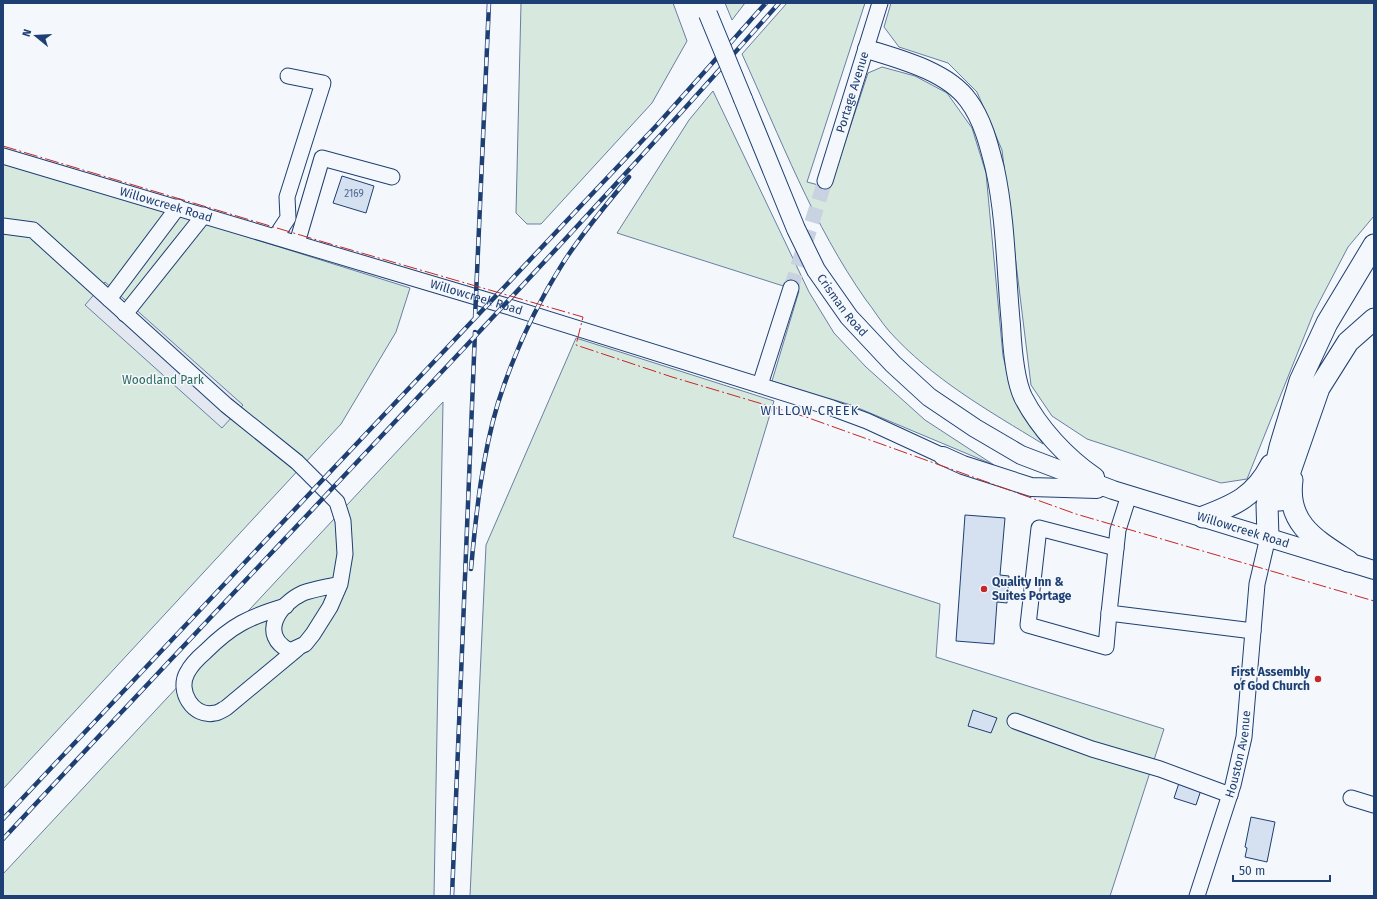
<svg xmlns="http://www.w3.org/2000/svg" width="1377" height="899" font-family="'Fira Sans',sans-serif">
<rect width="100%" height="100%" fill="#f4f7fb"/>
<path fill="#d7e8df" stroke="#687fa3" d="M521 3H673L687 41 652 103 541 224H527L516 213Z
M725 3H745L732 20Z
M787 3H865L807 182 830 188 868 73 882 67 915 76 947 93 972 128 986 173 1003 356 1014 399 1043 444C989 411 932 379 889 331 881 322 874 310 866 300 813 225 780 137 742 54Z
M891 3H1374V216L1348 247 1314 312 1247 479 1221 483 1087 439 1052 416 1031 385 1002 150 977 92 948 63 899 47 884 27Z
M713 91 809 292 834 333 866 367 925 420 994 465 851 405 772 381 799 291 617 233 689 120Z
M3 160 410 288 396 332 341 424 3 789Z
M576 338 774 401 733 537 940 604 936 657 1164 729 1110 896H470L486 545Z
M443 402 434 896H3V874Z"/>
<path fill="#e3e8f0" stroke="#687fa3" d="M105 282 243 405 222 428 85 305Z"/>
<path fill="#d5e0f0" stroke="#1d3f73" d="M342 176 374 186 366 213 333 203Z
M965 515 1005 518 1000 575 1009 576 1007 603 997 602 994 644 956 641Z
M973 710 997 718 991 733 968 726Z
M1179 783 1201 790 1196 805 1174 798Z
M1251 817 1275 822 1267 862 1245 857 1247 848 1245 847Z"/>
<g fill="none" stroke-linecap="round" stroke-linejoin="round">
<path stroke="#c9d2e0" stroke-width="15" stroke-dasharray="15 8" stroke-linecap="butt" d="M791 288 825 181"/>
<g stroke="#1d3f73" stroke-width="17">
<g id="minor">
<path id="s1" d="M3 156 503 305 832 408 867 421 943 456"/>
<path id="s2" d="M825 181 880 3"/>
<path d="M3 226 33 230 226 405 297 462 337 502 343 521 345 554 340 584 330 607 313 634 305 644 290 651C258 635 279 604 303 593 314 589 328 587 340 584"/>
<path d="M276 236 288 218 287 197 323 83 288 76"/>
<path d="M297 243 322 158 392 177"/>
<path d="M109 299 178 207"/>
<path d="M125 314 204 215"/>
<path d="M760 385 791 288"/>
<path d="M1129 495 1118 530 1109 613 1253 631"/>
<path d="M286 606C249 617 232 625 205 652 198 658 191 665 187 673 177 691 193 718 215 713 218 713 222 710 226 708L297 649"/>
<path d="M1109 613 1106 647 1028 625 1039 528 1116 548"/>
<path d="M1015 721 1092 749 1160 769 1230 795"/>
<path d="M1351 798 1374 805"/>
<path id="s3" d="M1197 896 1233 785 1244 737 1257 584 1268 537"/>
</g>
</g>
<g stroke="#1d3f73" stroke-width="20">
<g id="major">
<path d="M867 49C899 59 947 71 968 100 983 120 989 145 995 169 1006 220 1006 274 1011 325 1012 344 1015 380 1023 397 1039 428 1066 457 1095 477"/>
<path id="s4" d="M743 99 796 229 816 270 849 317 893 364 929 397 975 428 1021 455 1113 490 1374 570"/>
<path d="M943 456 963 465 1031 487 1097 489"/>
</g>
</g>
<g stroke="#1d3f73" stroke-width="23">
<path id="highway" d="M1292 480C1286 524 1316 540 1348 561
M1280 500 1319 388 1348 342 1374 319
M1203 517C1235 505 1255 496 1271 465
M1268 537 1267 505 1280 447 1300 381 1327 323 1374 245"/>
</g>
<use href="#minor" stroke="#f4f7fb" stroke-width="15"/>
<use href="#major" stroke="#f4f7fb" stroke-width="18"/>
<use href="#highway" stroke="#f4f7fb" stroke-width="21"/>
<g stroke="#1d3f73" stroke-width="4.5">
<path id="rail" d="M475 318 489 3
M471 569C476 514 482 456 498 403 514 353 535 307 563 263 582 233 606 205 629 177
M3 819 657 125 766 3
M3 839C262 560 527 288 779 3
M452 896 475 332"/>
</g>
<use href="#rail" stroke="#f4f7fb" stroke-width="3" stroke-dasharray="9" stroke-linecap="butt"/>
<g stroke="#1d3f73" stroke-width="20" stroke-linecap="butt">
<path id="major-bridge" d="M708 14 743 99"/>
</g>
<use href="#major-bridge" stroke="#f4f7fb" stroke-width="18"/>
<path stroke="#c62828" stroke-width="1" stroke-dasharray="14 3 2 3" stroke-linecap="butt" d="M3 146 327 243 583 317 576 345 672 377 806 417 1076 514 1374 601"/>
</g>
<g fill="#c62828" stroke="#f4f7fb" stroke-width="1.5">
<circle cx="984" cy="589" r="4"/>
<circle cx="1318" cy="679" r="4"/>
</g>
<g text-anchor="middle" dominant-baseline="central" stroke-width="3" stroke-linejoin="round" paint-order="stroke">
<g font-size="10" fill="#4b6792">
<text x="354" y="194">2169</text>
</g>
<g font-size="12" fill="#1d3f73" stroke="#f4f7fb">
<text stroke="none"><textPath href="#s2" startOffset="93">Portage Avenue</textPath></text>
<text stroke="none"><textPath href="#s1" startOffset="170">Willowcreek Road</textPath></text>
<text stroke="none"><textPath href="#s1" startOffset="494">Willowcreek Road</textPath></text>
<text stroke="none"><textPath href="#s4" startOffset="230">Crisman Road</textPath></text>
<text stroke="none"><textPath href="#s4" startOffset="700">Willowcreek Road</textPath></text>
<text stroke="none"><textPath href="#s3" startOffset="148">Houston Avenue</textPath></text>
</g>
<g font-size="12" fill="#2c6c60" stroke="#f4f7fb">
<text x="163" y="380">Woodland Park</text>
</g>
<g font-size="12" font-weight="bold" fill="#1d3f73" stroke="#f4f7fb" text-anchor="start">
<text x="992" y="582">Quality Inn &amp;<tspan x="992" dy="14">Suites Portage</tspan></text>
<text x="1310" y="672" text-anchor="end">First Assembly<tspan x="1310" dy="14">of God Church</tspan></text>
</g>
<g font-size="13" letter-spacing="1" fill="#1d3f73" stroke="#f4f7fb">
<text x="810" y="410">WILLOW CREEK</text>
</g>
</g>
<rect width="1377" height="899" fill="none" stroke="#1d3f73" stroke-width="8"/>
<g transform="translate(36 36) rotate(288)" stroke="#f4f7fb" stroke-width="3" paint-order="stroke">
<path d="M0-3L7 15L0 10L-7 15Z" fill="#1d3f73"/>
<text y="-6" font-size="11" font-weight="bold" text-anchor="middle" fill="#1d3f73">N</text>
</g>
<path d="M1233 875v6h97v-6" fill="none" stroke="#1d3f73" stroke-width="2"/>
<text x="1239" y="875" font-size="12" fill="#1d3f73" stroke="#f4f7fb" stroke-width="3" paint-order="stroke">50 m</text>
</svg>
